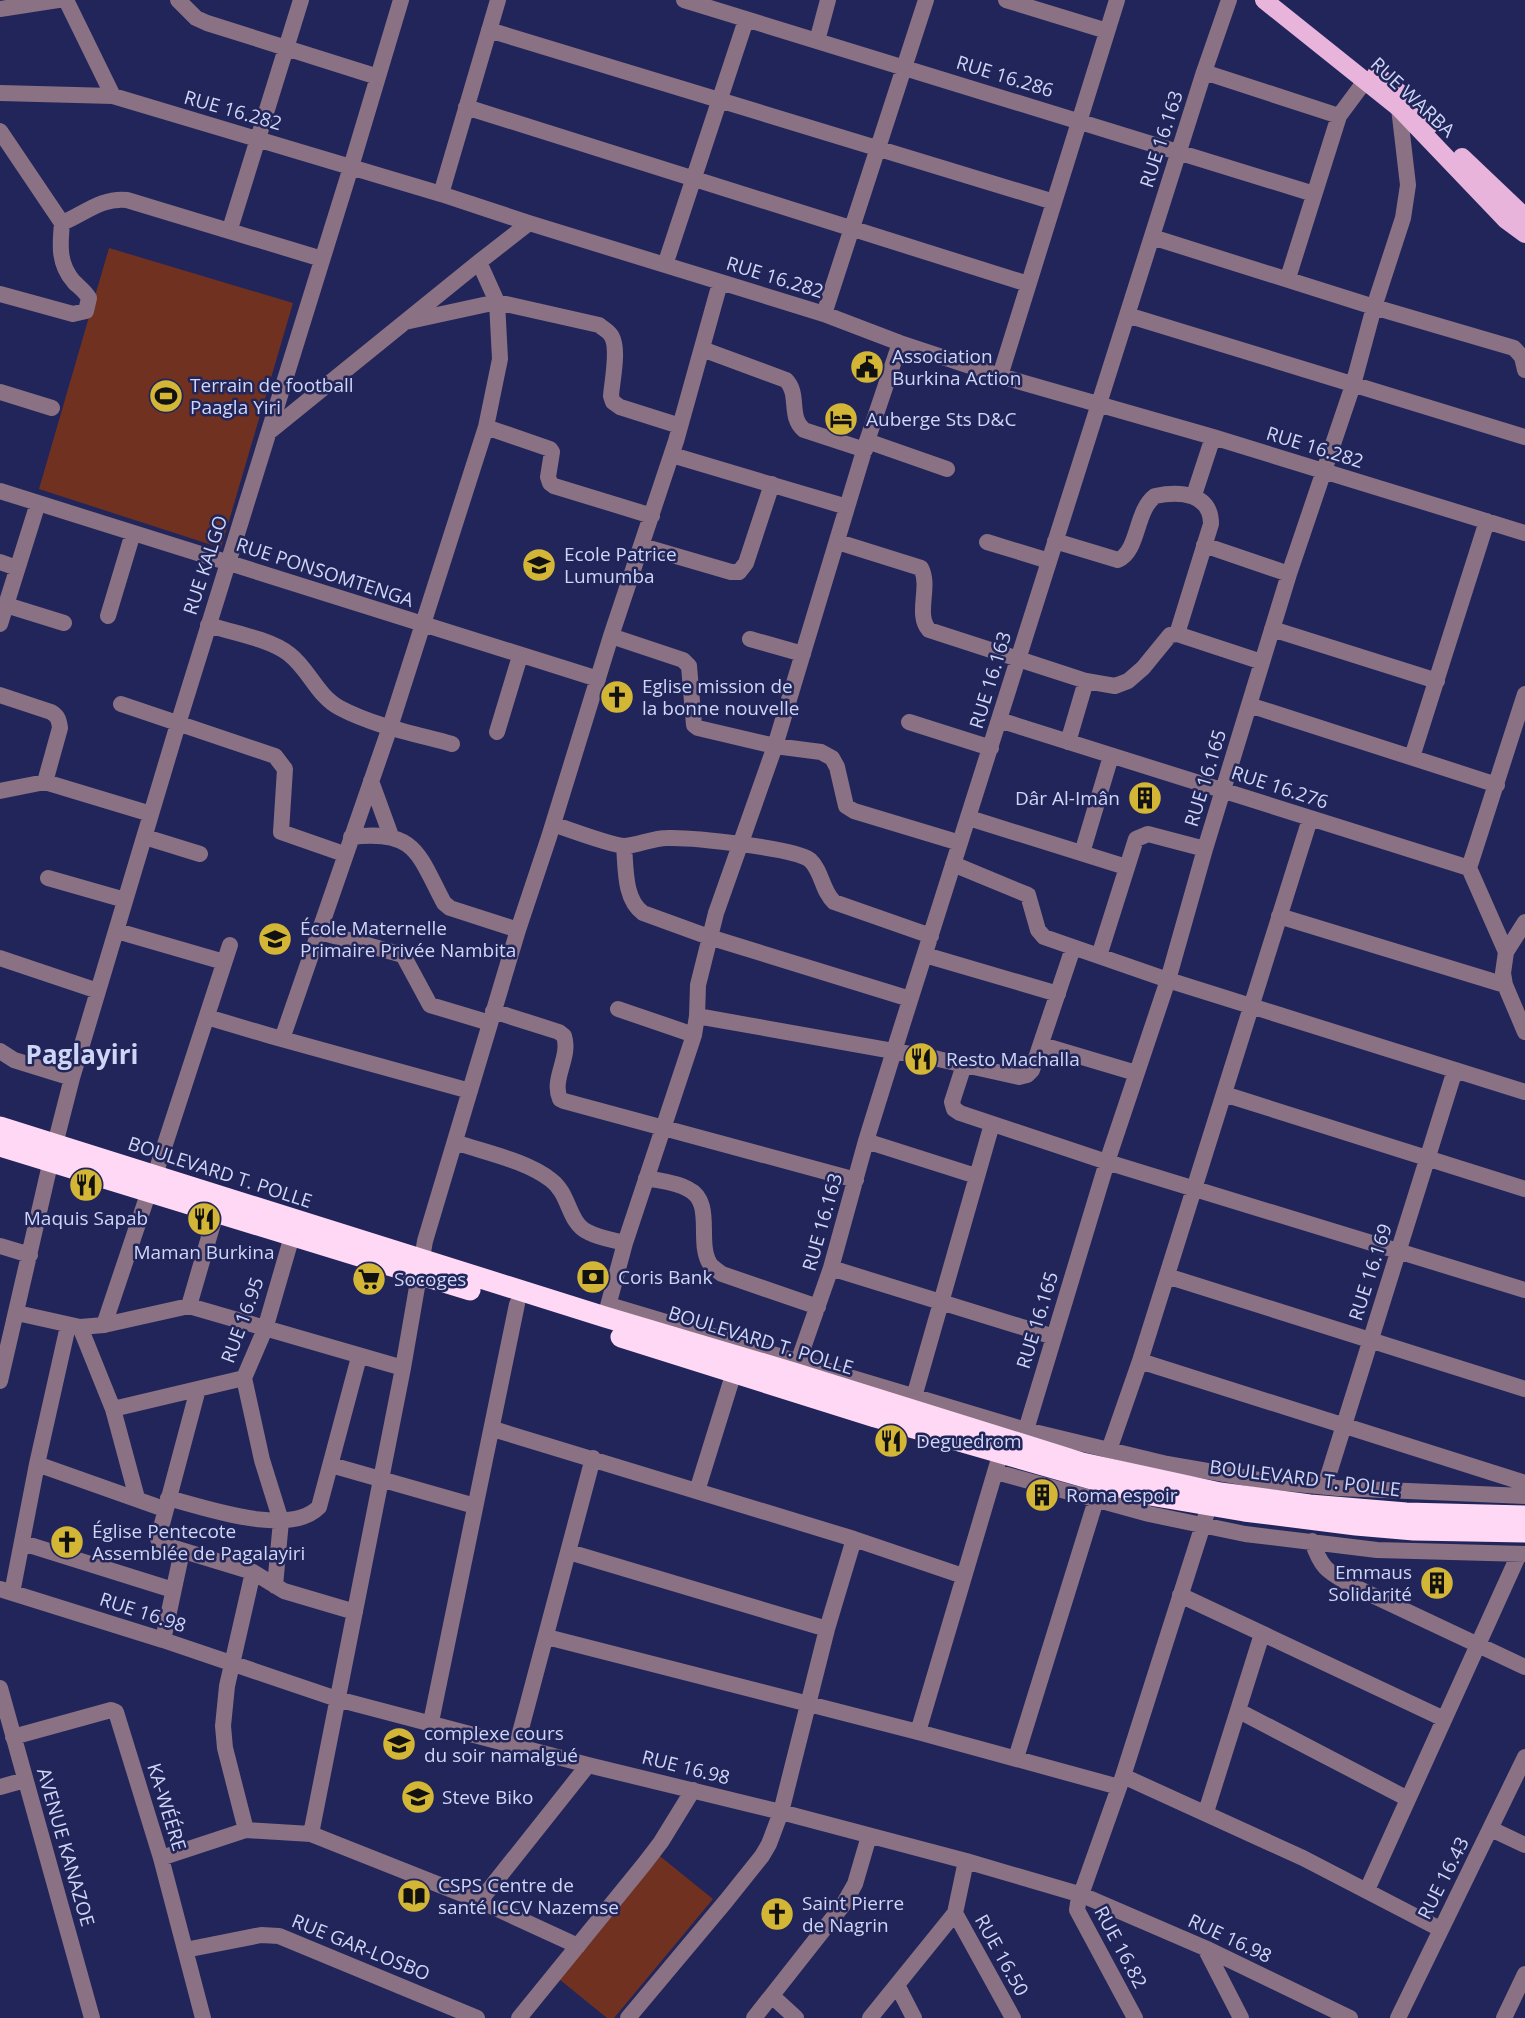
<svg xmlns="http://www.w3.org/2000/svg" width="1525" height="2018" font-family="'Open Sans',sans-serif">
<rect width="100%" height="100%" fill="#212559"/>
<path fill="#713121" d="M109 248 293 303 221 548 39 489Z
M656 1853 713 1899 614 2018H607L554 1975Z"/>
<g fill="none" stroke-linecap="round" stroke-linejoin="round">
<path stroke="#8a7183" stroke-width="16" d="M66 0 113 96 441 194 529 223 824 314 900 343 1000 376 1213 437 1525 533
M178 0 196 18 207 23 378 77
M684 0 1314 194
M1006 0 1107 31
M0 9 58 0
M489 30 1054 202
M817 41 828 0
M1204 72 1339 116
M0 93 113 96
M466 107 1028 284
M0 131 62 223C84 214 102 197 127 200L322 259
M441 194 498 0
M230 229 301 0
M1152 237 1374 307 1514 348 1522 357 1525 370
M479 262 497 302 599 325C604 329 610 332 612 337 619 350 612 381 611 396L613 402 620 407 680 426
M665 265 746 20
M1288 278 1339 116 1365 81
M0 294 73 314 86 311 89 298C85 291 79 287 74 282 58 264 60 245 62 223
M824 314 926 0
M1127 315 1525 437
M702 349 786 380C800 394 788 417 804 430L865 450
M1000 376 1117 0
M0 392 52 408
M486 427 550 449 552 452 548 477 550 483 554 486 652 516
M269 432 479 262 529 223
M867 441 947 469
M672 455 847 507
M0 491 598 679
M1194 495 1213 437
M1055 541 1118 560C1139 551 1135 511 1155 496 1180 491 1211 493 1211 524L1177 634
M838 542 921 568C931 587 915 614 929 630L1086 681 1115 686 1128 681 1143 668 1170 635 1177 634 1262 662
M987 542 1049 561
M1204 545 1289 574
M642 546 731 572H739L746 563 772 484
M0 562 17 568
M6 605 64 623
M108 616 133 533
M0 624 38 503
M208 625C231 632 270 639 289 654 309 669 317 696 340 708 374 726 416 734 452 744
M1272 629 1437 681
M611 636 683 660 689 666 694 725 698 728 775 746 821 752 832 758 837 767 846 806 854 811 960 843
M750 639 803 654
M1525 694 1469 868 1506 952 1503 973 1505 985 1525 1032
M0 695 51 712C58 716 59 720 60 728L45 782
M121 704 275 756 285 769 281 832 344 854
M1249 705 1497 785
M999 720 1469 868
M909 722 991 748
M497 732 520 656
M1068 742 1086 681
M1412 757 1487 521
M371 781 391 836
M0 791 45 782 151 814
M969 818 1126 867
M553 824C567 829 614 846 625 846 639 845 653 838 667 838 690 837 795 848 810 860 822 871 822 891 834 902L931 936
M145 837 200 854
M351 837C416 829 418 854 444 903L450 908 518 930
M624 846C626 869 624 899 643 913L709 937 910 999
M1082 853 1111 756
M953 864 1028 895 1038 930 1044 937 1168 980 1525 1092
M48 878 125 900
M1279 916 1505 985
M117 931 224 962
M320 932 403 955 430 1005 490 1023
M1506 952 1525 922
M925 955 1058 994
M1099 956 1136 839 1148 834 1205 849
M0 958 98 991
M618 1009 694 1035
M493 1011 559 1032 564 1036C571 1057 551 1079 560 1099L564 1101 856 1180
M697 1016 938 1059 1019 1077 1027 1075 1032 1070 1073 948
M207 1017 271 1036 470 1091
M282 1039 390 727 486 427 500 359 497 302 405 322
M1042 1045 1136 1073
M0 1051 14 1060 72 1078
M964 1065 952 1102 954 1109 960 1113 1107 1162 1525 1290
M1224 1094 1525 1189
M866 1141 976 1176
M455 1142C486 1153 525 1160 551 1180 570 1194 568 1223 588 1232 599 1238 613 1240 625 1243
M155 1175 230 945
M646 1178C659 1181 676 1182 688 1189 715 1202 696 1242 710 1264 713 1268 718 1271 722 1274L818 1307
M0 1246 30 1255
M831 1268 1054 1337
M1167 1276 1525 1389
M609 1305 1026 1430 1167 1464 1265 1481 1338 1488 1525 1496
M189 1306 216 1213
M17 1313 80 1327 104 1325 189 1306 403 1368
M605 1317 625 1243 694 1035 697 1016 698 985 716 913 775 746 867 441 900 343
M104 1325 149 1191
M80 1327 113 1409 137 1498
M1140 1361 1525 1483
M0 1381 51 1160 72 1078 178 724 351 167 401 0
M791 1382 831 1268 866 1141 894 1051 1204 72 1229 0
M198 1389 158 1539 161 1544 253 1572
M914 1397 992 1124
M113 1409 244 1378
M493 1429 854 1539 963 1576
M1109 1450 1140 1361 1310 819
M1019 1453 1107 1162 1168 980 1205 849 1289 574 1353 385 1374 307 1403 218 1408 185 1399 108
M37 1464 164 1509
M331 1465 475 1506
M996 1472 1149 1514 1245 1534 1377 1550 1525 1554
M1325 1486 1455 1070
M697 1491 734 1372
M168 1498C204 1507 289 1538 319 1507L359 1357
M1312 1541C1322 1571 1329 1572 1355 1587L1525 1667
M23 1543 173 1590
M569 1552 827 1629
M275 1586 281 1521 262 1460 244 1378 265 1329 292 1236
M0 1589 163 1640 337 1699 588 1765 781 1812 966 1861 1082 1895 1205 1948 1350 2018
M12 1593 37 1464 68 1326
M1180 1595 1444 1719
M547 1637 918 1732 1119 1787
M163 1640 182 1551
M0 1688 92 2018
M1239 1711 1408 1799
M431 1722 517 1304
M918 1732 998 1462
M13 1737 111 1710 116 1712 161 1858 203 2018
M517 1744 593 1458
M1016 1758 1096 1500
M1123 1776 1303 1858 1440 1929
M0 1787 25 1780
M1206 1812 1262 1634
M1491 1829 1525 1845
M246 1830 225 1748 223 1726 227 1686 253 1572 284 1591 355 1612
M311 1834 403 1368 425 1241 518 930 549 837 611 636 676 441 720 283
M161 1858 246 1830 311 1834 480 1901 578 1946
M1367 1890 1519 1554
M480 1901 588 1765
M955 1913 1013 2018
M1205 1948 1241 2018
M185 1950 261 1935 279 1936 477 2018
M897 1985 914 2018
M772 1996 796 2018
M519 2018 645 1863 661 1842 693 1790
M628 2018 726 1901 762 1856 769 1844 781 1812 827 1629 854 1539
M754 2018 843 1905 855 1884 869 1836
M870 2018 955 1913 966 1861
M1135 2018 1077 1910 1078 1903 1123 1776 1209 1506
M1398 2018 1525 1757
M1504 2018 1525 1974"/>
<path stroke="#e8b4db" stroke-width="18" d="M1264 0 1399 108 1506 220 1525 234
M1376 74 1406 98 1431 124
M1462 157 1525 217"/>
<path stroke="#fed8f4" stroke-width="21" d="M0 1127 605 1317 794 1373 1082 1463 1220 1493 1310 1505 1406 1513 1525 1516
M0 1146 470 1290
M621 1337 875 1417 1144 1494 1244 1511 1356 1525 1414 1530 1525 1532"/>
</g>
<defs>
<g id="civic-disc" transform="scale(1.75)"><circle r="9.5" fill="#d3b635" stroke="#212559"/><path d="M-.6-6.5H3V-4.5H.6V-3L4-1V1h2V6H-6V1h2V-1L-.6-3ZM-1.2 2.5V6h2.4V2.5Z" fill="#111"/></g>
<g id="stadium-disc" transform="scale(1.75)"><circle r="9.5" fill="#d3b635" stroke="#212559"/><path d="M0-5a6.5 5 0 1 0 0 10a6.5 5 0 1 0 0-10ZM-3.5-1.8h7v3.6h-7Z" fill="#111"/></g>
<g id="hotel-disc" transform="scale(1.75)"><circle r="9.5" fill="#d3b635" stroke="#212559"/><path d="M-6-4.5h1.5V1H6V5H4.5V3h-9V5H-6ZM-4 0a1.8 1.8 0 1 1 3.6 0ZM.5 0V-2.5h3Q6-2.5 6 0Z" fill="#111"/></g>
<g id="school-disc" transform="scale(1.75)"><circle r="9.5" fill="#d3b635" stroke="#212559"/><path d="M0-5L7-2L0 1L-7-2ZM-4 1L0 2.5L4 1V4Q0 6-4 4Z" fill="#111"/></g>
<g id="church-disc" transform="scale(1.75)"><circle r="9.5" fill="#d3b635" stroke="#212559"/><path d="M-1.2-6h2.4v3.5h3.3v2.4h-3.3V6h-2.4V-.1h-3.3v-2.4h3.3Z" fill="#111"/></g>
<g id="building-disc" transform="scale(1.75)"><circle r="9.5" fill="#d3b635" stroke="#212559"/><path d="M-4-6H4V6H1V3H-1V6H-4ZM-2.5-4.3h1.7v1.8h-1.7ZM.8-4.3h1.7v1.8H.8ZM-2.5-1h1.7V.8h-1.7ZM.8-1h1.7V.8H.8Z" fill="#111"/></g>
<g id="restaurant-disc" transform="scale(1.75)"><circle r="9.5" fill="#d3b635" stroke="#212559"/><path d="M-5-6h1v4h1v-4h1v4h1v-4h1v5L-1.5 .5V6h-2V.5L-5-1ZM5-6V6H3V1.5H1.5Q1.5-4 5-6Z" fill="#111"/></g>
<g id="bank-disc" transform="scale(1.75)"><circle r="9.5" fill="#d3b635" stroke="#212559"/><path d="M-6-4H6V4H-6ZM0-2.3a2.3 2.3 0 1 0 0 4.6a2.3 2.3 0 1 0 0-4.6Z" fill="#111"/></g>
<g id="supermarket-disc" transform="scale(1.75)"><circle r="9.5" fill="#d3b635" stroke="#212559"/><path d="M-6-5.5h2.5l.6 2H6L4.5 2H-2.5L-4.4-4H-6ZM-1.5 3.2a1.3 1.3 0 1 0 .1 0ZM3 3.2a1.3 1.3 0 1 0 .1 0Z" fill="#111"/></g>
<g id="library-disc" transform="scale(1.75)"><circle r="9.5" fill="#d3b635" stroke="#212559"/><path d="M-6-4Q-3-5.5-.7-3.5V5Q-3 3-6 4ZM6-4Q3-5.5 .7-3.5V5Q3 3 6 4Z" fill="#111"/></g>
</defs>
<g fill-rule="evenodd">
<use href="#civic-disc" x="867" y="367"/>
<use href="#stadium-disc" x="166" y="396"/>
<use href="#hotel-disc" x="841" y="419"/>
<use href="#school-disc" x="539" y="565"/>
<use href="#church-disc" x="617" y="697"/>
<use href="#building-disc" x="1145" y="798"/>
<use href="#school-disc" x="275" y="939"/>
<use href="#restaurant-disc" x="921" y="1059"/>
<use href="#restaurant-disc" x="86" y="1185"/>
<use href="#restaurant-disc" x="204" y="1219"/>
<use href="#bank-disc" x="593" y="1277"/>
<use href="#supermarket-disc" x="369" y="1279"/>
<use href="#restaurant-disc" x="891" y="1441"/>
<use href="#building-disc" x="1042" y="1495"/>
<use href="#church-disc" x="67" y="1542"/>
<use href="#building-disc" x="1437" y="1583"/>
<use href="#school-disc" x="399" y="1744"/>
<use href="#school-disc" x="418" y="1797"/>
<use href="#library-disc" x="414" y="1896"/>
<use href="#church-disc" x="777" y="1914"/>
</g>
<g text-anchor="middle" dominant-baseline="central" stroke-width="5" stroke-linejoin="round" paint-order="stroke">
<g font-size="19" fill="#ced6f6" stroke="#212559">
<text transform="translate(1005 76) rotate(17)">RUE 16.286</text>
<text transform="translate(1413 97) rotate(43)">RUE WARBA</text>
<text transform="translate(233 110) rotate(16)">RUE 16.282</text>
<text transform="translate(1161 139) rotate(-72)">RUE 16.163</text>
<text transform="translate(775 277) rotate(17)">RUE 16.282</text>
<text transform="translate(1315 447) rotate(17)">RUE 16.282</text>
<text transform="translate(205 565) rotate(-72)">RUE KALGO</text>
<text transform="translate(325 572) rotate(18)">RUE PONSOMTENGA</text>
<text transform="translate(990 680) rotate(-73)">RUE 16.163</text>
<text transform="translate(1205 778) rotate(-73)">RUE 16.165</text>
<text transform="translate(1280 787) rotate(18)">RUE 16.276</text>
<text transform="translate(220 1172) rotate(18)">BOULEVARD T. POLLE</text>
<text transform="translate(822 1222) rotate(-74)">RUE 16.163</text>
<text transform="translate(1370 1272) rotate(-72)">RUE 16.169</text>
<text transform="translate(242 1320) rotate(-70)">RUE 16.95</text>
<text transform="translate(1037 1320) rotate(-73)">RUE 16.165</text>
<text transform="translate(761 1340) rotate(17)">BOULEVARD T. POLLE</text>
<text transform="translate(1305 1478) rotate(7)">BOULEVARD T. POLLE</text>
<text transform="translate(143 1612) rotate(18)">RUE 16.98</text>
<text transform="translate(686 1767) rotate(14)">RUE 16.98</text>
<text transform="translate(167 1807) rotate(73)">KA-WÉÉRE</text>
<text transform="translate(66 1847) rotate(74)">AVENUE KANAZOE</text>
<text transform="translate(1443 1878) rotate(-63)">RUE 16.43</text>
<text transform="translate(1230 1938) rotate(25)">RUE 16.98</text>
<text transform="translate(361 1947) rotate(22)">RUE GAR-LOSBO</text>
<text transform="translate(1121 1947) rotate(62)">RUE 16.82</text>
<text transform="translate(1002 1955) rotate(61)">RUE 16.50</text>
</g>
<g font-size="19" fill="#ced6f6" stroke="#212559" text-anchor="start">
<text x="892" y="356">Association<tspan x="892" dy="22">Burkina Action</tspan></text>
<text x="190" y="385">Terrain de football<tspan x="190" dy="22">Paagla Yiri</tspan></text>
<text x="866" y="419">Auberge Sts D&amp;C</text>
<text x="564" y="554">Ecole Patrice<tspan x="564" dy="22">Lumumba</tspan></text>
<text x="642" y="686">Eglise mission de<tspan x="642" dy="22">la bonne nouvelle</tspan></text>
<text x="1120" y="798" text-anchor="end">Dâr Al-Imân</text>
<text x="300" y="928">École Maternelle<tspan x="300" dy="22">Primaire Privée Nambita</tspan></text>
<text x="946" y="1059">Resto Machalla</text>
<text x="86" y="1218" text-anchor="middle">Maquis Sapab</text>
<text x="204" y="1252" text-anchor="middle">Maman Burkina</text>
<text x="618" y="1277">Coris Bank</text>
<text x="394" y="1279">Socoges</text>
<text x="916" y="1441">Deguedrom</text>
<text x="1066" y="1495">Roma espoir</text>
<text x="92" y="1531">Église Pentecote<tspan x="92" dy="22">Assemblée de Pagalayiri</tspan></text>
<text x="1412" y="1572" text-anchor="end">Emmaus<tspan x="1412" dy="22">Solidarité</tspan></text>
<text x="424" y="1733">complexe cours<tspan x="424" dy="22">du soir namalgué</tspan></text>
<text x="442" y="1797">Steve Biko</text>
<text x="438" y="1885">CSPS Centre de<tspan x="438" dy="22">santé ICCV Nazemse</tspan></text>
<text x="802" y="1903">Saint Pierre<tspan x="802" dy="22">de Nagrin</tspan></text>
</g>
<g font-size="26" font-weight="bold" fill="#ced6f6" stroke="#212559">
<text x="82" y="1054">Paglayiri</text>
</g>
</g>
</svg>
